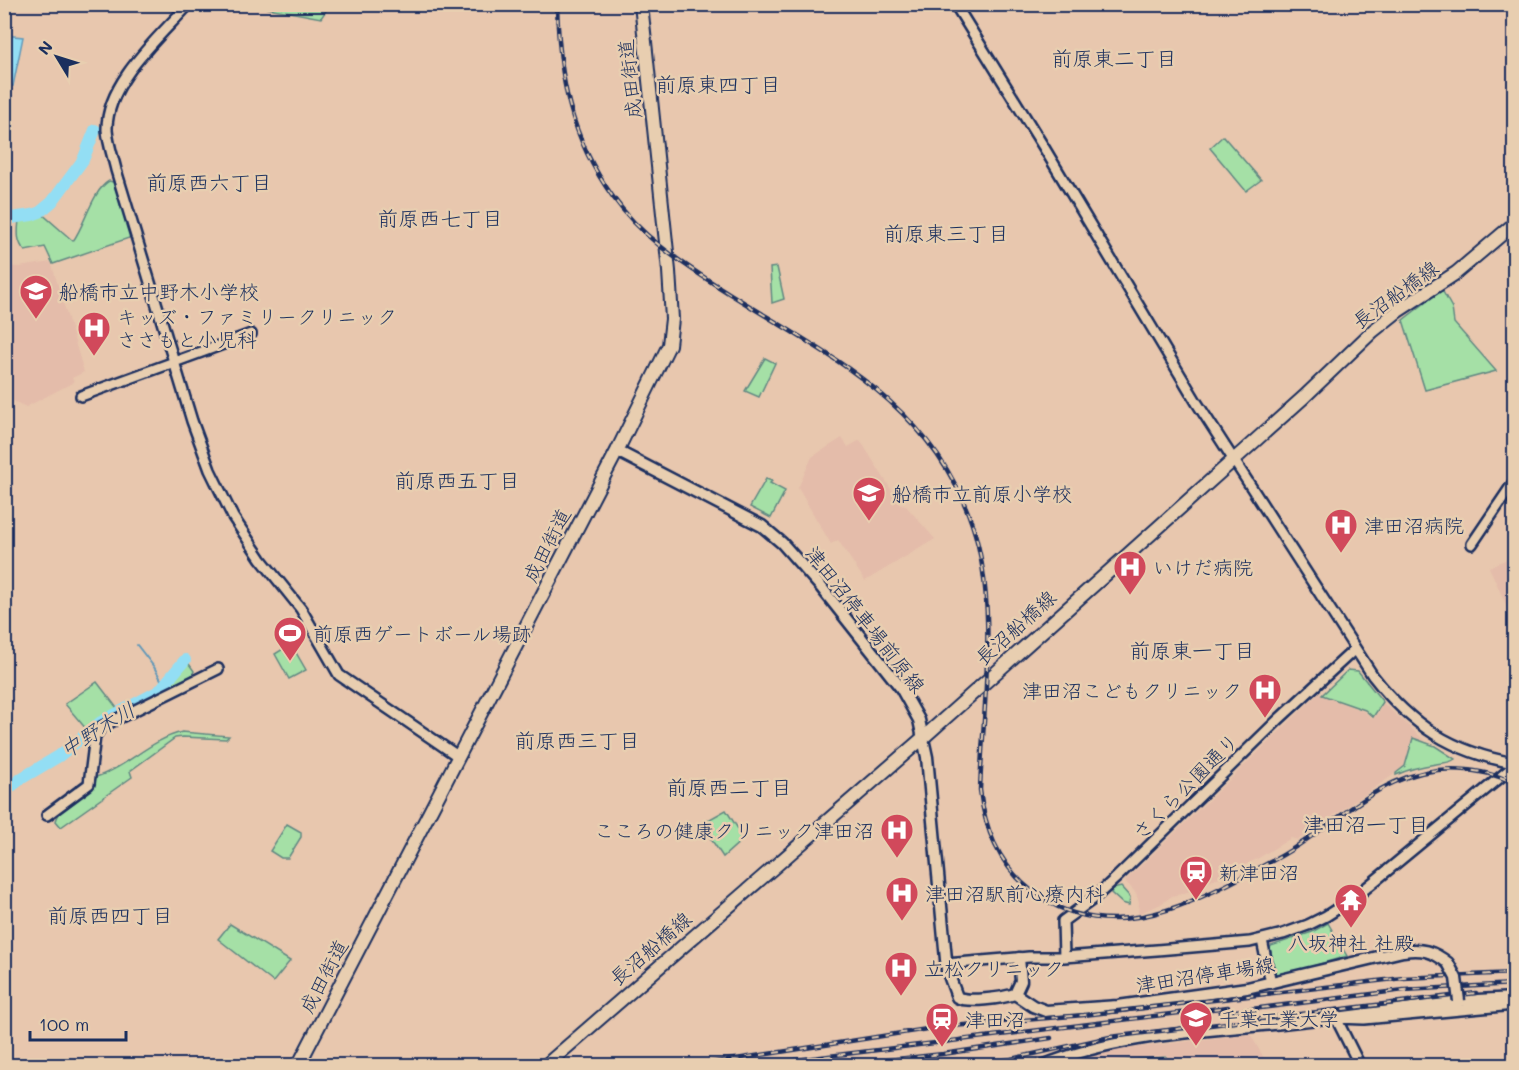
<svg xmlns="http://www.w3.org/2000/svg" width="1519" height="1070" font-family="Mali,'Klee One',sans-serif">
<rect width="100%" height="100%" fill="#e8c7ae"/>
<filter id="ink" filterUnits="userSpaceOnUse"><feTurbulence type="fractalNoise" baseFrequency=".0167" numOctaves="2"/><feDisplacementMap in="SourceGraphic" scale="12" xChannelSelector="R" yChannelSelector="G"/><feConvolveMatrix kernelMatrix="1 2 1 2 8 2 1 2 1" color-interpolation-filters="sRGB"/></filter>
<g filter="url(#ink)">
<path fill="#e4bcaa" d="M51 262 84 372 72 378 74 382 26 407 5 397V266L19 267Z
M842 438 848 447 860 440 901 505H905L935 539 865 581 838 540 831 544 798 488 812 457Z
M1514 556V622L1489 567Z
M1319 693 1365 712 1372 719 1378 713 1383 703 1424 740 1418 758 1298 840 1291 838 1257 859 1188 892 1172 896 1161 904 1138 914 1139 903 1136 893 1125 881Z
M1250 1034 1268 1065 1060 1066 1098 1052Z"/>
<path fill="#a5e0a6" stroke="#608882" stroke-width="1.5" d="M271 5V4L330 5 321 18 268 8Z
M1223 136 1261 180 1246 191 1210 148Z
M109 181 113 182 131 233 129 238 53 264 45 247 25 251C16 241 18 231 19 219L32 217 41 213 73 241C85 225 92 191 109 181Z
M777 267 784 299 772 303 770 268Z
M1442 290 1452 308 1454 323 1496 371 1425 390 1403 320Z
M765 358 775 363 759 397 745 391Z
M766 479 772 481 770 483 785 491 771 518 750 507Z
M291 644 306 670 289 679 275 654Z
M187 661 194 671 191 677 160 693Z
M1348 670 1358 671 1383 702 1373 717 1365 710 1322 695Z
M97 682 117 708 87 730 65 704Z
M182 732 229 736 226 739 183 737 175 738 130 771 132 777 61 827 56 821C61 800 92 799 96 777 127 767 150 740 182 732Z
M1413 738 1435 746 1455 759C1448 764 1444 762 1436 764 1422 766 1409 769 1396 775V773L1405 766Z
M726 810 744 838 723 857 701 824Z
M287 824 301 832V837L288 858H281L270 851Z
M1121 887 1130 897 1129 905 1122 903 1111 893 1113 889Z
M1328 923 1347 956 1279 976 1275 973 1270 948 1271 946 1312 932Z
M230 924 290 961 273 982 218 939Z
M1166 1057 1163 1065H1094L1112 1062Z"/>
<path fill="#93def4" stroke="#6398b8" stroke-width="1.5" d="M4 35 23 37 13 86 5 84Z"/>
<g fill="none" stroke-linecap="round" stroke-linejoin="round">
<path stroke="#6398b8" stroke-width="2" d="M137 645 154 667 164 685"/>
<path stroke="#93def4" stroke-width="12" d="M4 219 32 215 40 212 52 202 83 160 95 130
M4 792 22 778 59 756 101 722 159 691 185 660"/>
<g stroke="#1b2f5e" stroke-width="14">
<path id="tertiary" d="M189 4C160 37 106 82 107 130 108 143 113 157 116 170L192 421 210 470 233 517 261 559 301 609 339 675 459 757
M955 4 1043 146 1197 403 1373 676C1412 726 1452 752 1514 763
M81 396 251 334
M1472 544 1514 482
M47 815 89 784 95 736 101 727 218 669
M1262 940 1271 983
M1064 957 1063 921 1093 899 1117 877 1278 720 1355 649
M946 964 1029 957H1064L1157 950 1250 942 1283 934 1308 925 1326 916 1354 898 1514 766
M1041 1066C1116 1035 1199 1032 1278 1024 1339 1018 1399 1009 1459 1001
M1360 1066 1336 1018 1364 1019 1514 1005"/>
</g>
<g stroke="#1b2f5e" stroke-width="15">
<path id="secondary" d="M617 451 762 526 782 543 821 587 901 688 919 720 927 757 947 970 957 997C967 1003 1003 998 1015 994L1021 981 1019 958
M1015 994 1033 1006 1046 1011 1118 1006 1247 988 1403 951C1422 948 1433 951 1448 963
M1459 1001 1514 998"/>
</g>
<g stroke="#1b2f5e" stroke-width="16">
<path id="primary" d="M545 1066 924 737 1304 397 1373 331 1398 311 1456 273 1514 224"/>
</g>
<g stroke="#1b2f5e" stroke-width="16">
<path id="trunk" d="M298 1066 617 451 669 345 672 319 669 271 641 4"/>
</g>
<use href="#tertiary" stroke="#e8ceb0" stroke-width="9"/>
<use href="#secondary" stroke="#e8ceb0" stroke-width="10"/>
<use href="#primary" stroke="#e8ceb0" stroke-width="12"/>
<use href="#trunk" stroke="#e8ceb0" stroke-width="12"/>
<g stroke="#1b2f5e" stroke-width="4.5">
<path id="rail" d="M557 4C559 77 570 137 613 197 640 235 677 260 716 285 818 351 930 398 972 524 999 604 983 706 980 790 985 833 1003 872 1040 897 1108 941 1177 911 1242 877 1260 867 1280 858 1297 846 1352 811 1396 762 1467 770 1484 772 1500 775 1514 784
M1220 1013 1404 990 1514 984
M755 1065 1228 1007
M691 1066 940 1027 1084 1015 1403 978 1514 973
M833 1066 943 1054 1051 1038
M969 1066 1011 1059 1110 1037 1476 993"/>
</g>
<use href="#rail" stroke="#e8ceb0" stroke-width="2" stroke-dasharray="7" stroke-linecap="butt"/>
<g stroke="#1b2f5e" stroke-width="15" stroke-linecap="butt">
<path id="secondary-bridge" d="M1448 963 1456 978 1459 1001"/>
</g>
<use href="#secondary-bridge" stroke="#e8ceb0" stroke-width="10"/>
</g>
</g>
<defs>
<g id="school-pin" transform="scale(1.725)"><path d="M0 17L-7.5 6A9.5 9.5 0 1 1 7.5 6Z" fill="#d1495b" stroke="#e8ceb0"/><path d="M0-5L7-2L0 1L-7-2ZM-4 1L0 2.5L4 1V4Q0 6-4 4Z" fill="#fff"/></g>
<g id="hospital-pin" transform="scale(1.725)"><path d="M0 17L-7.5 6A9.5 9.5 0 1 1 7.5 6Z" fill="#d1495b" stroke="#e8ceb0"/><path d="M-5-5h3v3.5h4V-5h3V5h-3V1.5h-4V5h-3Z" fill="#fff"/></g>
<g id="stadium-pin" transform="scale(1.725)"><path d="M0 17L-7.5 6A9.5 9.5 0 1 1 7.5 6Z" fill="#d1495b" stroke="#e8ceb0"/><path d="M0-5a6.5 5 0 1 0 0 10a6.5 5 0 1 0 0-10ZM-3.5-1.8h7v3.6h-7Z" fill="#fff"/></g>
<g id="station-pin" transform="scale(1.725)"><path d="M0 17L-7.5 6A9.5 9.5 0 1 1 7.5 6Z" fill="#d1495b" stroke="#e8ceb0"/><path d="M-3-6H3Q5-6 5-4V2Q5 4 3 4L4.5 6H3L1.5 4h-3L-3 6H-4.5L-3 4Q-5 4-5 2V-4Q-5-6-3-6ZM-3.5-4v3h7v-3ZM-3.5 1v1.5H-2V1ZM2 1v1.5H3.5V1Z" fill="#fff"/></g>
<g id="temple-pin" transform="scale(1.725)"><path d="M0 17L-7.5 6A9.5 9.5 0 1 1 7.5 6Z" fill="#d1495b" stroke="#e8ceb0"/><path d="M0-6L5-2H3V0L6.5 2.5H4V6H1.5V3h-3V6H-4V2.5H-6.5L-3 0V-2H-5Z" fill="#fff"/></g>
<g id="university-pin" transform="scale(1.725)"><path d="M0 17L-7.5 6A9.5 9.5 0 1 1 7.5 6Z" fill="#d1495b" stroke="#e8ceb0"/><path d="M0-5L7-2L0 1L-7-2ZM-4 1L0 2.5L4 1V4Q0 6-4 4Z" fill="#fff"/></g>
</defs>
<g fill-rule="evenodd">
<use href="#school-pin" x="36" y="291"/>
<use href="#hospital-pin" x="94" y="328"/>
<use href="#school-pin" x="869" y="493"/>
<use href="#hospital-pin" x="1341" y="525"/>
<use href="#hospital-pin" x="1130" y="567"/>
<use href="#stadium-pin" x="290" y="633"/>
<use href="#hospital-pin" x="1265" y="690"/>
<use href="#hospital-pin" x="897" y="830"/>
<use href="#station-pin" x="1196" y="872"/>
<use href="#hospital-pin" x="902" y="893"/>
<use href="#temple-pin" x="1351" y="900"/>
<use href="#hospital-pin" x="901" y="968"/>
<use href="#university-pin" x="1196" y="1018"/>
<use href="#station-pin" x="942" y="1019"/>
</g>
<g text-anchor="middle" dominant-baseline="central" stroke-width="5" stroke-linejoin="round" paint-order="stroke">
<g font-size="20" fill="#1b2f5e" stroke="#e8ceb0">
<text transform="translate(629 79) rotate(-96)">成田街道</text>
<text transform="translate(1395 294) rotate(-36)">長沼船橋線</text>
<text transform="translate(546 545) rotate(-63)">成田街道</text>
<text transform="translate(866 619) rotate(52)">津田沼停車場前原線</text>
<text transform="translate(1015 627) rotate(-42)">長沼船橋線</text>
<text transform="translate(1185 786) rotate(-45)">さくら公園通り</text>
<text transform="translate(650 948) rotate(-41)">長沼船橋線</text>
<text transform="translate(1205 974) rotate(-9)">津田沼停車場線</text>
<text transform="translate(323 976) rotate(-62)">成田街道</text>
</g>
<g font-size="20" fill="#1b2f5e" stroke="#e8ceb0" text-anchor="start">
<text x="59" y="291">船橋市立中野木小学校</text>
<text x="117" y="316">キッズ・ファミリークリニック<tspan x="117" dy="23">ささもと小児科</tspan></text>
<text x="892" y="493">船橋市立前原小学校</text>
<text x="1364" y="525">津田沼病院</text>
<text x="1153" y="567">いけだ病院</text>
<text x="313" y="633">前原西ゲートボール場跡</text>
<text x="1242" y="690" text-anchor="end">津田沼こどもクリニック</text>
<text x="874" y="830" text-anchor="end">こころの健康クリニック津田沼</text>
<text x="1219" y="872">新津田沼</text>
<text x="925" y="893">津田沼駅前心療内科</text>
<text x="1351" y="942" text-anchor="middle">八坂神社 社殿</text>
<text x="924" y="968">立松クリニック</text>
<text x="1219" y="1018">千葉工業大学</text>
<text x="965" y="1019">津田沼</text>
</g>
<g font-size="21" fill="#1b2f5e" stroke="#e8ceb0">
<text x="1114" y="57">前原東二丁目</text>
<text x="718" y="83">前原東四丁目</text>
<text x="209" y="181">前原西六丁目</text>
<text x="440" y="217">前原西七丁目</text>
<text x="946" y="232">前原東三丁目</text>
<text x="457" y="479">前原西五丁目</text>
<text x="1192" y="649">前原東一丁目</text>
<text x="577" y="739">前原西三丁目</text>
<text x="729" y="786">前原西二丁目</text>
<text x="1366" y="823">津田沼一丁目</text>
<text x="110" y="914">前原西四丁目</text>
</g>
<g font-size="21" font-style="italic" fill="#27406d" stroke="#e8ceb0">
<text transform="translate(97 729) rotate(-32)">中野木川</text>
</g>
</g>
<rect width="1519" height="1070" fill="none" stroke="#e8ceb0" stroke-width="24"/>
<rect x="12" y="12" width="1495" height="1046" fill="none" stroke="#1b2f5e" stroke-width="2" filter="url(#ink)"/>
<g transform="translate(57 57) rotate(308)" stroke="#e8ceb0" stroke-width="4.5" paint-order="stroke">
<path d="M0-4.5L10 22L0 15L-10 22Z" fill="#1b2f5e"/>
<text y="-9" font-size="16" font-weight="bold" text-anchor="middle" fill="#1b2f5e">N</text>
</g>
<path d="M30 1031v9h96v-9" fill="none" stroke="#1b2f5e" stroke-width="3"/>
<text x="39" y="1031" font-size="18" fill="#1b2f5e" stroke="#e8ceb0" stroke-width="4.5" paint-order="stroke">100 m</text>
</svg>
